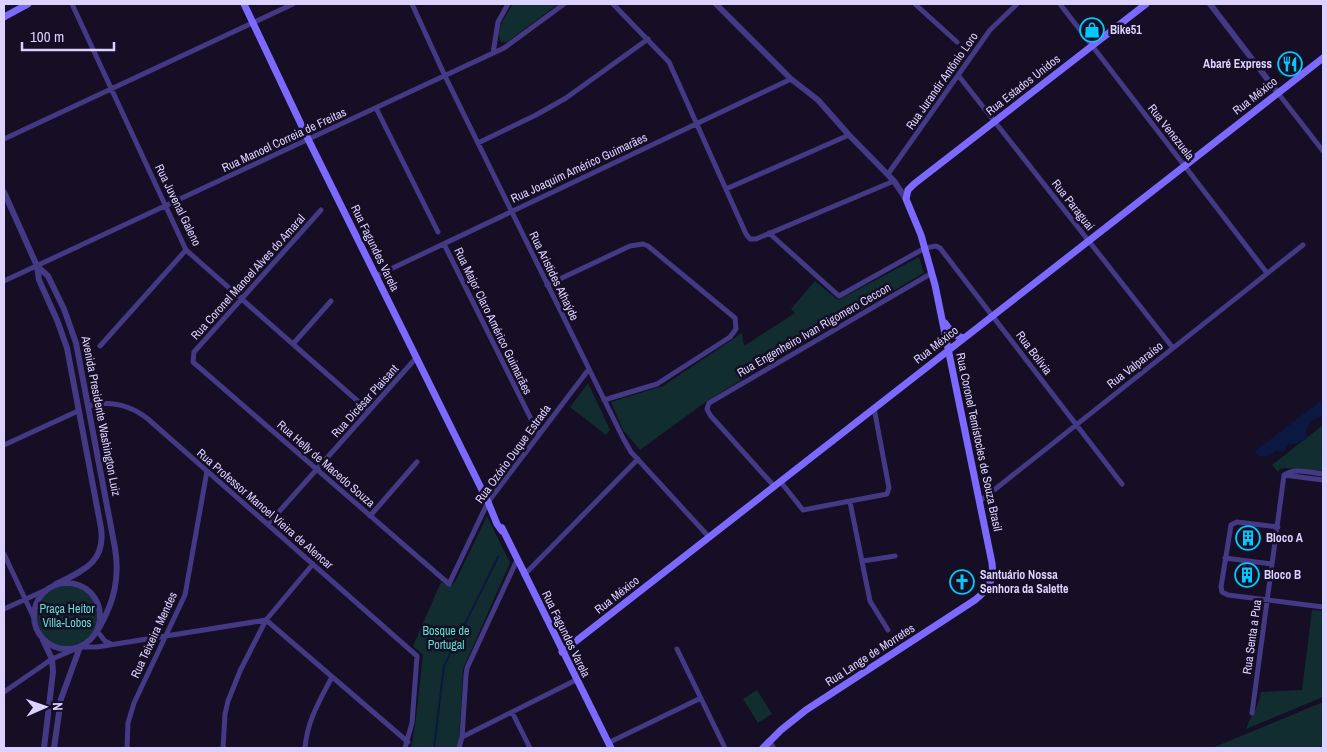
<svg xmlns="http://www.w3.org/2000/svg" width="1327" height="752" font-family="'Archivo Narrow',sans-serif">
<rect width="100%" height="100%" fill="#150e25"/>
<path fill="#112d2f" d="M513 4H558L507 42H501C494 30 507 14 513 4Z
M919 257 924 273 772 361 707 401 640 450 623 430 611 402 663 386 742 333 744 346 795 313 791 309 815 281 838 300Z
M588 383 610 430 606 435 570 407Z
M1323 425V473L1286 468 1280 469 1278 472 1272 465Z
M487 516 510 563 463 669 459 740 456 748H411L415 726 423 655 413 646 441 582 449 586 455 582Z
M37 616a30 30 0 1 1 60 0a30 30 0 1 1-60 0Z
M1312 610 1323 611V697L1246 729C1252 713 1258 709 1261 692L1302 690Z
M757 690 772 714 758 723 743 699Z
M1323 702V748H1212Z"/>
<path fill="#0a1842" d="M1323 399V416L1311 421 1306 431 1307 439 1298 443 1287 445 1284 452 1276 451 1266 457 1259 456 1255 451Z"/>
<g fill="none" stroke-linecap="round" stroke-linejoin="round">
<path stroke="#0a1842" stroke-width="2" d="M434 748 444 666 498 557"/>
<path stroke="#443984" stroke-width="5" d="M72 4 186 250 369 411
M412 4 445 76 623 438 631 452 709 537
M613 4 669 62 746 234 750 239H756L894 181
M915 4 957 42
M1060 4 1267 273
M493 53 498 22 508 4
M958 75 1173 348
M1278 93 1323 151
M376 108 438 232
M4 139 293 4
M478 143 536 115 566 98 648 39
M888 174 990 30 1017 4
M726 189 849 135
M321 210 194 352 193 362 449 584 488 502 589 369
M769 233 839 296 925 248 936 246 940 248 1122 484
M444 244 539 435
M376 276 791 79
M4 281 504 48 564 4
M547 285 630 246 643 244 648 246 735 318 736 329 730 337 657 384 604 400
M293 344 331 301
M100 346 186 250
M88 406C111 400 130 405 148 419L417 656 412 723 405 748
M4 445 78 411
M1284 475C1294 467 1312 473 1323 474
M1284 475 1323 480
M780 481 803 510 887 494 889 488 874 408
M774 486 710 415 707 409 709 403 932 273
M850 502 870 601 888 630
M979 502 1303 245
M370 516 417 462
M268 524 416 358
M1278 527 1237 522 1231 525 1221 587 1222 592 1228 595 1323 607
M4 554 34 618
M1225 558 1272 564
M863 561 895 556
M524 575 638 459
M4 609 48 589
M97 631 105 641 111 644
M677 649 725 748
M4 692 52 659 80 647H97L266 620 408 742
M512 712 530 748
M1252 713 1284 475
M462 737 576 680
M608 743 701 698
M127 748 128 723 134 703 185 595 207 471
M223 748 225 714 228 701 240 671 266 620 313 564
M305 748C307 721 320 700 332 677
M459 748 462 737 466 675 467 668 517 560"/>
<path stroke="#443984" stroke-width="6" d="M716 4 791 79 818 100 849 135 894 181 906 199
M1210 4 1278 93
M4 192 37 266 39 280 57 320 67 348 101 528C106 563 82 571 56 584
M37 266 48 276 64 309 76 343 115 548C120 578 114 602 99 628
M34 616a33 33 0 1 1 66 0a33 33 0 1 1-66 0Z
M43 640 52 659 53 672 44 748
M769 741 773 748
M54 748 61 699 80 647"/>
<path stroke="#7d69ff" stroke-width="7" d="M244 4 308 139 488 502 497 524 502 531
M4 17 28 4
M945 323 954 335 964 338
M502 528 611 748
M562 652 1323 58
M763 748 781 730 806 710 975 600C989 589 994 580 992 563L935 285 921 235 906 199 908 190 914 184 1146 4"/>
</g>
<defs>
<g id="shop-ring" transform="scale(1.25)"><circle r="9.5" fill="#150e25" stroke="#00c9fd" stroke-width="1.5"/><path d="M-5-2.5h2.3a2.7 3.5 0 0 1 5.4 0H5L5.5 6h-11ZM-1.5-2.5h3a1.5 2.3 0 0 0-3 0Z" fill="#00c9fd"/></g>
<g id="restaurant-ring" transform="scale(1.25)"><circle r="9.5" fill="#150e25" stroke="#00c9fd" stroke-width="1.5"/><path d="M-5-6h1v4h1v-4h1v4h1v-4h1v5L-1.5 .5V6h-2V.5L-5-1ZM5-6V6H3V1.5H1.5Q1.5-4 5-6Z" fill="#00c9fd"/></g>
<g id="building-ring" transform="scale(1.25)"><circle r="9.5" fill="#150e25" stroke="#00c9fd" stroke-width="1.5"/><path d="M-4-6H4V6H1V3H-1V6H-4ZM-2.5-4.3h1.7v1.8h-1.7ZM.8-4.3h1.7v1.8H.8ZM-2.5-1h1.7V.8h-1.7ZM.8-1h1.7V.8H.8Z" fill="#00c9fd"/></g>
<g id="church-ring" transform="scale(1.25)"><circle r="9.5" fill="#150e25" stroke="#00c9fd" stroke-width="1.5"/><path d="M-1.2-6h2.4v3.5h3.3v2.4h-3.3V6h-2.4V-.1h-3.3v-2.4h3.3Z" fill="#00c9fd"/></g>
</defs>
<g fill-rule="evenodd">
<use href="#shop-ring" x="1092" y="30"/>
<use href="#restaurant-ring" x="1290" y="64"/>
<use href="#building-ring" x="1248" y="538"/>
<use href="#building-ring" x="1247" y="575"/>
<use href="#church-ring" x="962" y="582"/>
</g>
<g text-anchor="middle" dominant-baseline="central" stroke-width="5" stroke-linejoin="round" paint-order="stroke">
<g font-size="12" font-weight="bold" fill="#dcd2ff" stroke="#150e25" text-anchor="start">
<text x="1110" y="30">Bike51</text>
<text x="1272" y="64" text-anchor="end">Abaré Express</text>
<text x="1266" y="538">Bloco A</text>
<text x="980" y="575">Santuário Nossa<tspan x="980" dy="14">Senhora da Salette</tspan></text>
<text x="1264" y="575">Bloco B</text>
</g>
<g font-size="12" fill="#dcd2ff" stroke="#150e25">
<text transform="translate(942 81) rotate(-55)">Rua Jurandir Antônio Loro</text>
<text transform="translate(1023 85) rotate(-38)">Rua Estados Unidos</text>
<text transform="translate(1255 96) rotate(-38)">Rua México</text>
<text transform="translate(1171 132) rotate(52)">Rua Venezuela</text>
<text transform="translate(284 140) rotate(-25)">Rua Manoel Correia de Freitas</text>
<text transform="translate(579 168) rotate(-25)">Rua Joaquim Américo Guimarães</text>
<text transform="translate(178 205) rotate(64)">Rua Juvenal Galeno</text>
<text transform="translate(1073 205) rotate(52)">Rua Paraguai</text>
<text transform="translate(375 248) rotate(64)">Rua Fagundes Varela</text>
<text transform="translate(554 276) rotate(64)">Rua Aristides Athaýde</text>
<text transform="translate(248 277) rotate(-48)">Rua Coronel Manoel Alves do Amaral</text>
<text transform="translate(493 321) rotate(64)">Rua Major Claro Américo Guimarães</text>
<text transform="translate(814 330) rotate(-30)">Rua Engenheiro Ivan Rigomero Ceccon</text>
<text transform="translate(936 345) rotate(-38)">Rua México</text>
<text transform="translate(1034 353) rotate(53)">Rua Bolívia</text>
<text transform="translate(1135 365) rotate(-38)">Rua Valparaíso</text>
<text transform="translate(365 401) rotate(-48)">Rua Dicésar Plaisant</text>
<text transform="translate(101 416) rotate(79)">Avenida Presidente Washington Luiz</text>
<text transform="translate(979 442) rotate(78)">Rua Coronel Temístocles de Souza Brasil</text>
<text transform="translate(513 454) rotate(-54)">Rua Ozório Duque Estrada</text>
<text transform="translate(326 464) rotate(41)">Rua Helly de Macedo Souza</text>
<text transform="translate(265 509) rotate(41)">Rua Professor Manoel Vieira de Alencar</text>
<text transform="translate(617 595) rotate(-38)">Rua México</text>
<text transform="translate(566 634) rotate(64)">Rua Fagundes Varela</text>
<text transform="translate(154 635) rotate(-65)">Rua Teixeira Mendes</text>
<text transform="translate(1252 637) rotate(-82)">Rua Senta a Pua</text>
<text transform="translate(870 655) rotate(-33)">Rua Lange de Morretes</text>
</g>
<g font-size="12" fill="#5de0cd" stroke="#150e25">
<text x="67" y="609">Praça Heitor<tspan x="67" dy="14">Villa-Lobos</tspan></text>
<text x="446" y="631">Bosque de<tspan x="446" dy="14">Portugal</tspan></text>
</g>
</g>
<rect width="1327" height="752" fill="none" stroke="#dcd2ff" stroke-width="10"/>
<g transform="translate(45 707) rotate(88)" stroke="#150e25" stroke-width="4" paint-order="stroke">
<path d="M0-4L9 19L0 12L-9 19Z" fill="#dcd2ff"/>
<text y="-8" font-size="14" font-weight="bold" text-anchor="middle" fill="#dcd2ff">N</text>
</g>
<path d="M22 42v8h92v-8" fill="none" stroke="#dcd2ff" stroke-width="2.5"/>
<text x="30" y="42" font-size="15" fill="#dcd2ff" stroke="#150e25" stroke-width="4" paint-order="stroke">100 m</text>
</svg>
